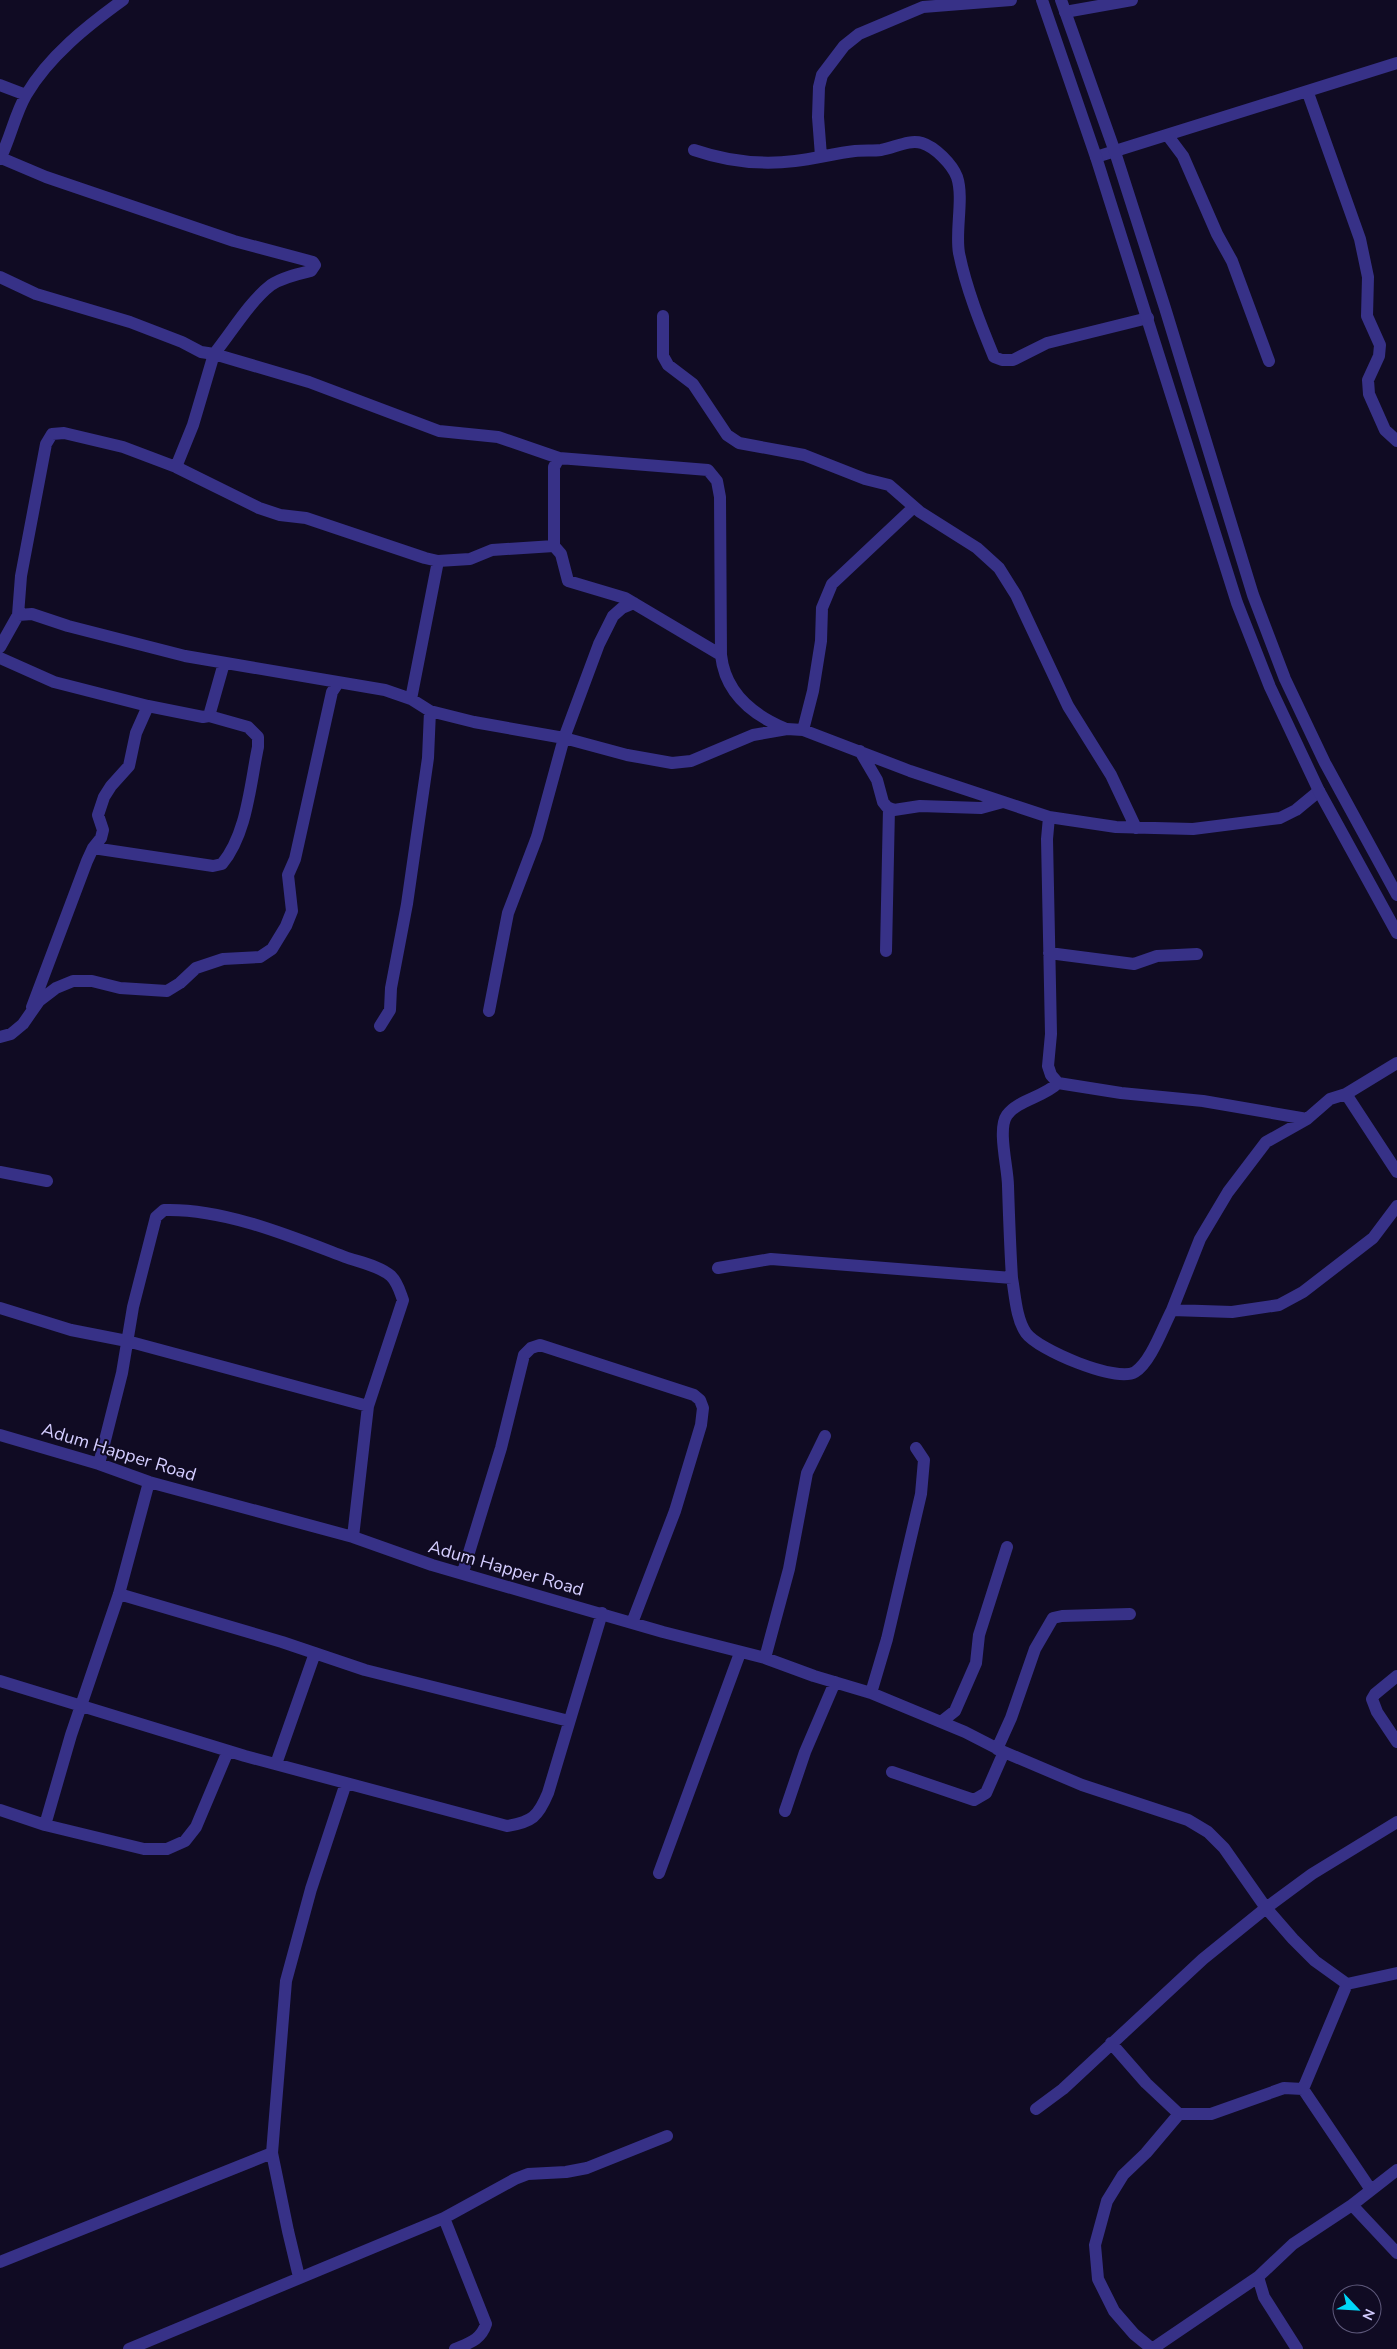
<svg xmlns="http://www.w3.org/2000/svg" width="1397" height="2349" font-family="'Nunito Sans',sans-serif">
<rect width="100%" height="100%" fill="#100b23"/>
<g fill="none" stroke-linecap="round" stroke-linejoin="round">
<path stroke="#373187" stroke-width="12" d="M1065 12 1132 0
M0 85 26 95
M1308 93 1360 239 1368 277 1367 316 1380 345 1379 356 1368 380 1369 394 1385 430 1397 441
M1168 136 1183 156 1217 234 1232 261 1269 361
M694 150C726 161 762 165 795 161 815 159 835 153 855 151 864 150 873 151 881 150 894 148 909 139 922 143 935 147 952 164 957 177 964 198 955 231 959 253 966 288 980 323 994 357L1002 360H1013L1047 343 1148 318
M821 156 818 117 819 87 822 75 844 46 859 34 923 7 1011 0
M1096 157 1397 63
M1 158 46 177 234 241 313 262 315 265 311 271C298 274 283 277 271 285 250 301 231 333 214 354L309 382 439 431 498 437 559 458
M0 159C10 139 15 114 26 95 49 56 87 26 123 0
M0 277 36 294 130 322 182 342 201 352 214 354 193 425 176 467
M663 316V356L668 365 693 384 727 435 739 443 804 455 865 479 889 485 920 512 977 548 999 568 1016 595 1068 706 1111 775 1136 828
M554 546V467L559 458 708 470 717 481 720 497 721 655
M18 615 21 576 46 444 52 434 64 433 123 447 176 467 259 508 280 515 306 518 425 558 438 561 470 559 492 550 554 546 561 554 568 581 625 598 721 655C725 692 751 714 784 728
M0 647 18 615 32 614 68 626 185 656 385 690 411 699 430 711 474 722 564 738 627 755 672 763 691 761 753 735 787 729 803 730 910 771 1049 817 1116 827 1193 829 1280 818 1296 810 1319 791
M0 658 54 682 148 706 203 717 209 716 224 663
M411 699 438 561
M803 730 813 691 821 641 822 608 832 584 914 507
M860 751 877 780 883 802 887 807 894 810 920 806 981 808 1003 802
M1049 817 1047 839 1051 1034 1048 1066 1051 1075 1058 1083 1121 1093 1203 1101 1307 1119
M93 848 213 866 222 864C247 834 250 785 258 747V737L248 727 209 716
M886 951 889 808
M1049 953 1134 964 1157 956 1197 954
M32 1007 87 861 93 848 101 838 103 830 98 815 104 797 111 786 129 766 136 733 148 706
M489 1011 508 913 537 837 564 738 599 644 613 616 622 608 634 603
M380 1026 390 1010 391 988 407 904 428 758 430 711
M0 1037 11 1034 23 1024 39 1001 56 988 73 981H92L120 988 167 991 180 983 196 968 223 959 260 957 272 949 286 926 292 911 288 875 295 859 332 692 338 683
M1346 1094 1397 1172
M0 1172 47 1181
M718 1268 771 1259 1012 1278C1015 1294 1016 1319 1026 1333 1038 1350 1117 1383 1135 1372 1151 1362 1163 1327 1172 1310L1232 1312 1279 1305 1303 1292 1373 1238 1397 1206
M1012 1278C1010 1247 1009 1217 1008 1186 1008 1168 997 1129 1007 1115 1018 1100 1044 1097 1058 1083
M0 1308 71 1330 127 1341 368 1406
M1172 1310 1200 1239 1228 1192 1266 1142 1307 1119 1330 1099 1346 1094 1397 1063
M0 1435 99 1464 149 1482 353 1537 432 1565 549 1599 663 1632 765 1658 814 1676 871 1693 965 1732 1004 1752 1082 1785 1188 1820 1208 1832 1224 1848 1266 1908 1293 1939 1315 1961 1347 1984 1397 1973
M99 1464 122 1373 133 1307 156 1217 164 1210C223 1208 290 1236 345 1257 359 1262 380 1266 391 1276 398 1283 400 1292 403 1300L368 1406 353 1537
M463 1572 501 1448 524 1355 531 1348 540 1345 694 1395 700 1400 703 1408 701 1425 675 1511 632 1623
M119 1594 282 1642 365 1670 569 1721
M765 1658 789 1569 807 1473 825 1436
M1397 1676 1375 1694 1372 1699 1377 1712 1397 1742
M0 1681 245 1756 507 1826C532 1822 538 1817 548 1793L602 1613
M871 1693 887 1639 921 1494 924 1460 916 1448
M941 1722 955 1711 976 1663 979 1635 1007 1547
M997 1749 1011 1718 1035 1649 1053 1618 1062 1616 1130 1614
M276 1764 315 1653
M892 1772 974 1800 986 1793 1004 1752
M0 1810 45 1825 144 1849H167L185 1841 196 1827 228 1751
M785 1811 805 1752 835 1682
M45 1825 71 1735 119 1594 149 1482
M659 1873 740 1653
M1347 1984 1303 2089 1371 2190
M1111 2043 1146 2083 1179 2114 1146 2153 1123 2175 1107 2201 1095 2245 1098 2279 1114 2311 1134 2334 1151 2348
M1036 2109 1063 2089 1203 1959 1266 1908 1312 1874 1397 1822
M1179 2114H1211L1284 2088 1303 2089
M1352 2205 1397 2253
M444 2218 486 2324C481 2340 469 2343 455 2349
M0 2262 272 2153
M299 2277 288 2231 272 2153 286 1981 311 1889 346 1783
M129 2349 444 2218 515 2179 528 2174 566 2172 587 2168 667 2136
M1152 2349 1258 2277
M1297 2349 1264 2297 1258 2277 1293 2244 1352 2205 1397 2170"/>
<path stroke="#373187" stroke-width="12" d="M1042 0 1096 157 1237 603 1270 687 1319 791 1397 933
M1061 0 1115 152 1165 308 1253 595 1285 679 1325 763 1397 895"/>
</g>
<g text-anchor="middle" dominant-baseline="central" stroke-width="4" stroke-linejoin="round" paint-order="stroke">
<g font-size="18" fill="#d4cdff" stroke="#100b23">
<text transform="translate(119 1452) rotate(17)">Adum Happer Road</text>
<text transform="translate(506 1568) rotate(16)">Adum Happer Road</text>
</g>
</g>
<g transform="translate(1357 2309) rotate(115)"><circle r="24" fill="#100b23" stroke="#5e597b"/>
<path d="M0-4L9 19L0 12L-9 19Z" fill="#00d7f8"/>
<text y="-8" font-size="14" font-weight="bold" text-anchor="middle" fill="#d4cdff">N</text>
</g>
</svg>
